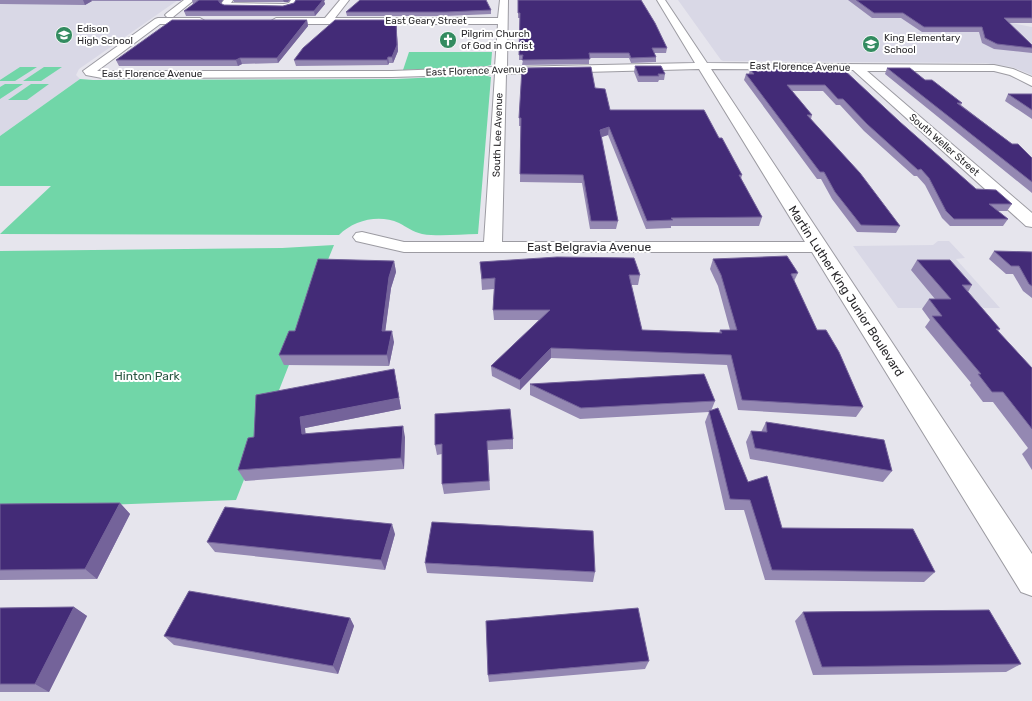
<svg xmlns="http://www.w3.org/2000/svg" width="1032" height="701" font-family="Rubik,sans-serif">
<rect width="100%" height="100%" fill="#e6e5ed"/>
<path fill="#d9d8e6" d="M0 0H178L79 69 76 75 80 79 0 136Z
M678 0H909L916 5 1032 27V75L1012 67 986 63 723 61 721 60Z
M938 241H949L965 258 956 259 1000 308H898L853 246 933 245Z"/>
<path fill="#71d6a8" d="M409 52H492L491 65 487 66 403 70Z
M20 67H37L15 81H0V80Z
M44 67H62L41 81H23Z
M484 75 491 77 478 234C460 234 440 237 422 234 413 232 407 227 399 223 379 214 354 220 339 235L0 234 51 186H0V136L80 79 93 80 396 79Z
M5 84H23L0 99V87Z
M31 84H49L27 100H8Z
M334 245 308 309 303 329 236 500 0 509V251L282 248Z"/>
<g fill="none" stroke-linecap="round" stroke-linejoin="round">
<g stroke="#9c9ba2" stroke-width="2">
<path id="minor" d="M184 0H194L173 17H167L165 15 167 13Z
M224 0H233L231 3 284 4 289 3 291 0H300L295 7 284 10 226 9 223 8 221 4Z
M340 0H349L335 18H498L500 0H508L507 67 695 63 657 0H665L707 63 994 65 1013 69 1032 77V86L1010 75 994 71H867L1032 213V227L1026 226 853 70 711 69 1032 554V596L1021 592 812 252H404L356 241 353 237 356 233 362 232 404 242H484L495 74 392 77 102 78 86 75 83 71 155 19 158 18H200L205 21 200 24H160L97 71H392L495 67 498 24H276L271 21 276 18H325ZM699 69 805 242H502L506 74Z
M411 0H468L464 3H415Z"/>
</g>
<use href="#minor" fill="#fff" fill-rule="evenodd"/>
</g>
<path fill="#9488b2" d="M0 0H182L180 1H92L85 5 0 4Z
M192 0H223L220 4 224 5 283 6 294 3 296 0H325L324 1 325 4 315 16H186L184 11 193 4Z
M233 0H290L288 2H234Z
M518 0 667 48 666 53H654L656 57V62L631 63 629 58H589V64L522 65 523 60H519L520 18H518Z
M848 0H1032V23H1009L1032 48V53L994 49 982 43 979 32H922L901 18H872Z
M491 10V14L446 16H347L346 12Z
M307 20 308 26 278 63 242 64 238 66H119L116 60Z
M396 20 398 51 393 63H389L388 65 296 66 294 60Z
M635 66 665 74 664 80H659L658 82H638L634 72Z
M842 68 900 122 976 189 1012 204 1007 211H998L1008 219 1003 226H950L942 218 925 185 917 176H914L864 131 840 105H836L823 91H792L812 115 811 119 900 226 896 233 857 232 832 199 821 179H817L744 80 746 74H749L750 69Z
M887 68 925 80 962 103 961 105 1012 144 1032 158V193L885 74Z
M595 88 610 110 719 138 742 175 741 179 762 217 759 226H671V228L646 229 608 135 601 137 618 221 616 229H590L582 183 520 182 521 126H519V118Z
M1008 94H1032V119L1005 101Z
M994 251 1032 252V298L1023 291 1013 274H1006L989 259Z
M713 259 798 273 794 281 817 330 863 407 856 417 738 410 727 365 551 358 520 390 492 376 491 366 539 320H494L493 310 494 289 482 290 480 262 640 275 638 285H631L642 330 719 333 720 330H730L718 286 710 269Z
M917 260 972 285 968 292 1000 329 998 331 1032 368V470L1022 454 1028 448 993 402H983L970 385 971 383 925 327 930 320 922 309 929 299H935L911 270Z
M394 261 396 272 391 288 385 331 394 342 389 366 284 365 279 355 295 331Z
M394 369 401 409 305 428V433L405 437 404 469 245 481 238 470 254 437Z
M530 384 715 401 711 411 748 482 782 528 935 572 924 582 765 580 744 510H725L705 422 709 412 580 419 530 395Z
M435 414 513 439V449L488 450 490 490 444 494 442 484V454L437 455 435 445Z
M766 422 892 471 883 482 750 459 746 442 751 431 761 432Z
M120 503 130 514 97 579 0 580V504Z
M395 534 385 570 215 552 207 542Z
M425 563 595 572 593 582 427 573Z
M74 607 87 616 49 692H0V608Z
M803 612 1021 664 1006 672 813 675 795 621Z
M350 618 354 626 338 674 174 645 164 636Z
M649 661 645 669 489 682 488 675Z"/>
<path fill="#74639a" d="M83 0H91L92 1 85 5Z
M218 0H223L220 5Z
M283 0H290L288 2H284Z
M321 0H325L324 1 325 4 315 16 314 11Z
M307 20 308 26 278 63 277 58Z
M396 20 398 51 393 63 392 57Z
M388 57 389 63 388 65 387 60Z
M240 58 242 64 238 66 236 60Z
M609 127 608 135 599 138 600 130Z
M394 261 396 272 391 288 384 341 382 331 389 277Z
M392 331 394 342 389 366 387 355Z
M551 348V358L520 390V380Z
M394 369 401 409 305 428 307 445 302 434 300 417Z
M403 426 405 437 404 469 401 458Z
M120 503 130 514 97 579 85 569Z
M392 524 395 534 385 570 381 560Z
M74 607 87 616 49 692 35 684Z
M350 618 354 626 338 674 333 666Z"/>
<path fill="#432b77" stroke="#74639a" d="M199 0H218L220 3 224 5 283 6 294 3 296 0H323L314 11H184Z
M360 0H486L491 10 446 12H346Z
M518 0H641L655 23 667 48H652L656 57 631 58 629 53H589L590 59 522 60 523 55H519L520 13H518Z
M856 0H1032V18H1004L1032 45V48L997 44 985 38 982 27H924L903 13H874Z
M172 20H307L277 58H240L236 60H116Z
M335 20H396L397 45 392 57H388L387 60H294L303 48Z
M635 66H661L665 74H658L659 76H639Z
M591 67 595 88 605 89 610 110H704L719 138H722L742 175H739L762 217 671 218 673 220 647 221 609 127 600 130 618 221H591L583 175 520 174 521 118H519L522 68Z
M842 68 900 122 976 189 996 190 1012 204H989L1008 219H954L946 211 929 178 921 169 918 170 867 124 843 99H838L825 85H787L812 115H807L860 173 900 226 861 225 835 192 824 172H820L746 74H754L750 69Z
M887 68H910L925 80H932L962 103H957L1012 144H1018L1032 158V182Z
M1008 94H1032V110Z
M994 251 1032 252V286L1029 284 1019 266H1011Z
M787 256 798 273 791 274 817 330H826L839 352 863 407 742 400 731 355 551 348 520 380 491 366 550 310H493L495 278 482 279 480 262 557 257 634 258 640 275H629L642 330 722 333 720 330H737L721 275 713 259Z
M318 259 394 261 389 277 382 331H392L387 355H279L289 331H295Z
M917 260H950L972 285H962L1000 329H996L1032 368V429L1003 392H992L978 374H981L932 316H942L929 299H951Z
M394 369 399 398 300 417 302 434 403 426 401 458 238 470 248 438 254 437 256 395Z
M704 374 715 401 581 408 530 384Z
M718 408 748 482 767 476 782 528 913 529 935 572 772 570 750 500 730 499 709 411Z
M510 409 513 439 487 441 489 481 442 484V444L435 445V414Z
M766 422 884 440 892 471 755 448 751 431 767 432Z
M120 503 85 569 0 570V504Z
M225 507 392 524 381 560 207 542Z
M432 522 593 531 595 572 425 563Z
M189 591 350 618 333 666 164 636Z
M74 607 35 684H0V608Z
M638 608 649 661 488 675 486 621Z
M989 610 1021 664 822 667 803 612Z"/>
<defs>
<g id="school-disc" transform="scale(0.9)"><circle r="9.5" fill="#338b60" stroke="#fff"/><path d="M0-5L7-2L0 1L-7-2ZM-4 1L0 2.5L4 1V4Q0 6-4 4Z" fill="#fff"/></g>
<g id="church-disc" transform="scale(0.9)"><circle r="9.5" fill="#338b60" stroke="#fff"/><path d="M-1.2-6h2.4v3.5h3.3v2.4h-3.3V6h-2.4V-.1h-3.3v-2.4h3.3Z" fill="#fff"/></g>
</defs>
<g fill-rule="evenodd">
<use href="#school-disc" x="64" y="35"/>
<use href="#church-disc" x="448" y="40"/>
<use href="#school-disc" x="871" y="44"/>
</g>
<g text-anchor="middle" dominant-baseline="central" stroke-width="4" stroke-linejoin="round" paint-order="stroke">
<g font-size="10" fill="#2a292c" stroke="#fff">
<text x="426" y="21">East Geary Street</text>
<text transform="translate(800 67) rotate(1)">East Florence Avenue</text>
<text transform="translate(476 71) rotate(-2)">East Florence Avenue</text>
<text x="152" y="74">East Florence Avenue</text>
<text transform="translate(498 135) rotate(-88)">South Lee Avenue</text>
<text transform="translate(944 145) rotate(41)">South Weller Street</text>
</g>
<g font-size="10" fill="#2a292c" stroke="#fff" text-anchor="start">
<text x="77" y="29">Edison<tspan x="77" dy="12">High School</tspan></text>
<text x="461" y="34">Pilgrim Church<tspan x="461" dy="12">of God in Christ</tspan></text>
<text x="884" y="38">King Elementary<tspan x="884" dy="12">School</tspan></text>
</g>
<g font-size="12" fill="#2a292c" stroke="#fff">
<text x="589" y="247">East Belgravia Avenue</text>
<text transform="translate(846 291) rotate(57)">Martin Luther King Junior Boulevard</text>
</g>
<g font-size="12" fill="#295642" stroke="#fff">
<text x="147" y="376">Hinton Park</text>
</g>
</g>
</svg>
